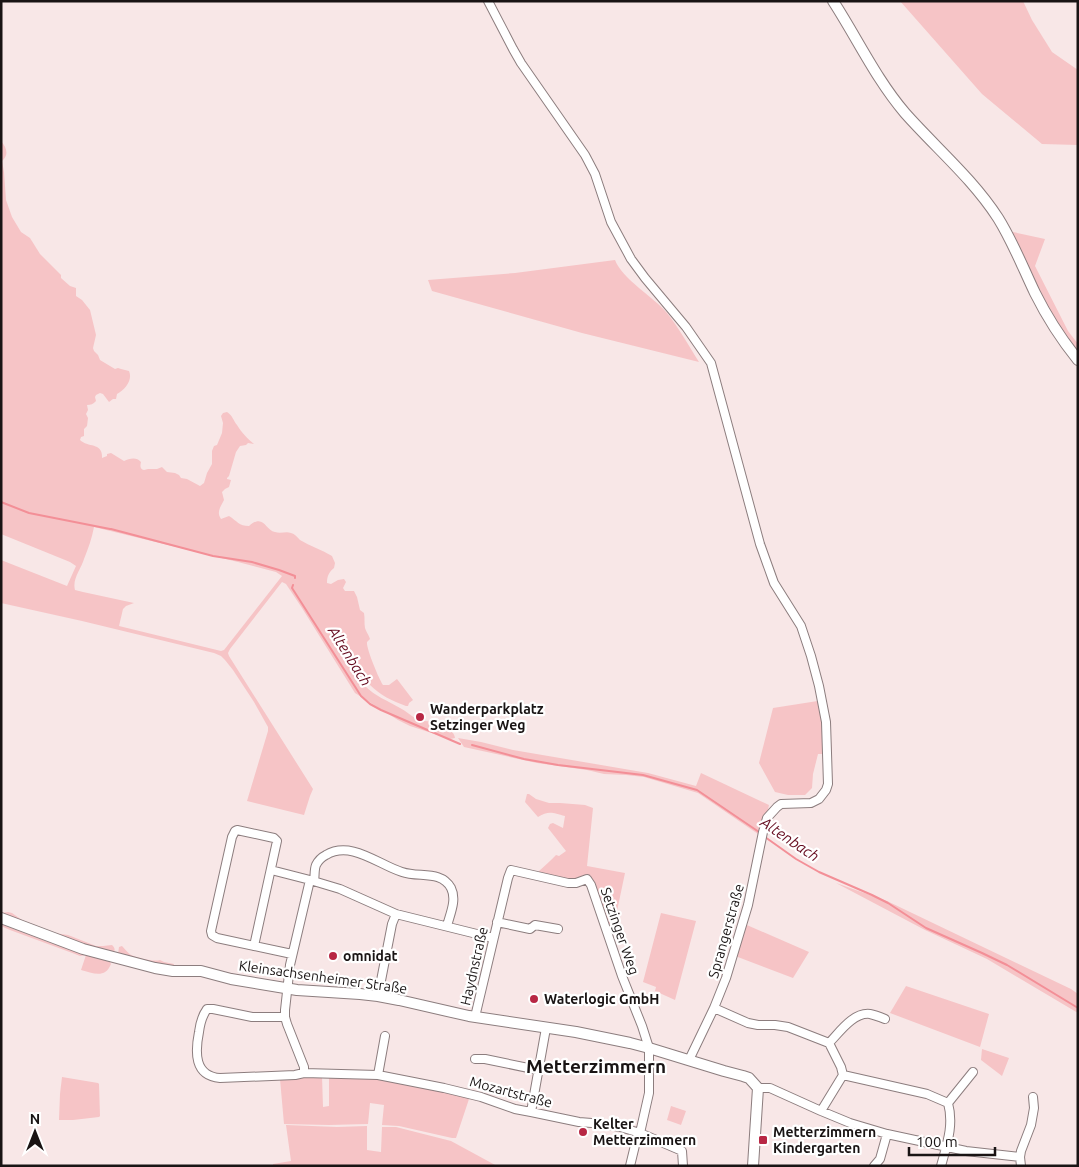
<svg xmlns="http://www.w3.org/2000/svg" width="1079" height="1167" font-family="Ubuntu,sans-serif">
<rect width="100%" height="100%" fill="#f8e7e7"/>
<path fill="#f6c4c6" fill-rule="evenodd" d="M900 1H1023L1032 20 1052 52 1078 70V145L1042 144 982 94Z
M1 141C7 148 9 155 2 161L4 172 6 200 12 217 21 232 30 238 40 254 61 275V278L70 286 76 288V296L82 300 90 310 96 335 93 348 94 351 98 355 100 360 115 369 118 368 121 369 129 371C133 380 125 390 117 394L116 399H113L109 402 103 394 100 393 96 395 95 397 96 401C93 404 91 405 87 405L88 410 86 414 88 418 87 426 84 429V436L81 437 80 440C88 448 103 442 102 458L107 456V454L111 453 124 461C130 458 137 457 141 462 140 466 140 469 144 470L148 469H157L162 467 167 472 175 473 179 475 181 478 187 479 200 486 204 483 207 473 212 464V451L214 446 217 445 222 433 223 423 221 416 223 413 227 412C233 416 233 420 237 425 241 432 248 439 254 444L248 443 246 445 240 446 236 452 229 476 227 478V479L231 480 229 487 225 489 222 492 224 500C221 506 216 512 221 519L229 516C237 521 239 526 249 526 264 513 265 530 275 532 281 534 286 531 291 533 295 534 297 537 300 540 310 546 322 550 332 556L335 563 334 568C329 572 327 576 327 583L331 584 338 580 344 579 346 582 343 588 345 591H354L357 597 360 610 364 613C365 618 364 623 365 628 366 632 369 635 370 639 369 640 368 641 367 642 366 648 379 679 383 685H389L397 679 413 700 409 703 408 706H406C392 701 380 695 370 685L365 686C375 696 388 701 400 708 406 711 411 716 417 719 431 725 433 715 449 729 452 732 454 733 455 738L450 739 410 726 398 720 355 693 302 608 286 584 282 582 230 649 228 653 229 656 313 789 310 796 304 815 247 801 268 731V727L254 702 233 670 225 660 221 656 214 653 82 621 1 603V560L67 586 76 566 70 562 1 534ZM94 527 238 562 276 572 282 576 224 650 221 651 119 626 123 609 126 606 134 603 83 592 75 590C72 579 81 569 84 559 88 549 92 538 94 527Z
M1012 232H1013L1045 239 1035 266 1068 331 1078 344V355L1047 309Z
M615 260C622 279 654 297 667 313 679 328 689 346 699 362L582 333 432 291 428 280 515 273Z
M824 700 830 727 832 754H818L813 774 812 788 805 795H788L775 792 759 763 773 708Z
M458 738 481 742 513 750 648 773 696 786 701 773 769 805C767 815 764 826 758 834L698 793 644 777 626 775 604 774 587 770 537 763 464 747Z
M527 794H529L536 799 549 803H560L585 805 593 808 587 866 625 873 617 911 612 930 592 885 539 873V871C545 866 551 860 556 855L559 856 566 851 548 828 550 824 553 823 563 828 565 816C553 813 549 810 538 817L525 802Z
M836 883 887 901 1071 989 1078 994V1013L987 959 925 930Z
M8 912 12 913 22 920 40 928 54 933 68 935 96 946H103L112 945C115 948 115 949 114 953L103 951 40 930 1 915V913Z
M661 913 696 921 675 1000 655 991 656 987 643 982Z
M740 922 809 952 793 978 730 954Z
M1 924 51 943 110 962 111 964C105 979 93 973 81 970L86 955 80 956 75 954 10 930 1 926Z
M122 946C125 949 128 953 131 955 138 958 153 962 160 960L164 962 174 964 173 968 118 954 119 947Z
M906 986 989 1014 980 1047 890 1013Z
M982 1049 1009 1058 1002 1076 981 1060Z
M305 1075 322 1076 323 1107 329 1106V1077L372 1078 470 1096 456 1138H452L399 1126 382 1125 384 1105 370 1103 368 1124 329 1125 284 1124 280 1079Z
M62 1077 98 1083 99 1084 100 1116 99 1117 73 1120H59L60 1094Z
M671 1106 686 1111 681 1125 667 1120Z
M286 1125 337 1127 367 1126V1150L381 1152 382 1127H396L451 1141 497 1166H273V1164L291 1161Z"/>
<g fill="none" stroke-linecap="round" stroke-linejoin="round">
<path stroke="#f38f97" stroke-width="2" d="M1 502 29 513 110 529
M111 529 213 556 252 562 279 570 295 576V578
M293 585 292 588 361 696 370 704 381 710 460 744
M472 745 524 759 558 765 643 775 697 790 759 832
M765 837 796 859 819 872 872 895 888 903 926 928 982 953 1007 965 1078 1008"/>
<g stroke="#8c7d7e" stroke-width="10">
<path id="minor" d="M488 1 513 49 521 63 585 155 595 174 611 222 631 259 645 278 686 327 711 363 760 544 774 583 801 626 811 656 819 686 826 722 828 784 826 790 819 799 811 803 781 804 777 807 767 818 763 832 748 905 726 978 714 1008 689 1060
M271 870 310 880 340 889 396 914 493 938
M314 881C315 876 314 870 316 865 318 861 322 857 326 855 351 840 379 865 402 872 419 878 441 870 451 888 457 900 450 914 447 926
M497 922 530 929 535 925 558 929
M254 946 277 841 274 838 237 830 235 831 232 837 211 931 212 935 217 938 292 954
M378 996 392 924 396 914
M714 1008 748 1023 758 1025H775L788 1027 829 1043 841 1067 843 1075 821 1111
M285 1017H252L213 1009H207C202 1016 200 1024 199 1032 195 1052 194 1076 220 1078L295 1075 304 1073 378 1075 444 1088 481 1097 515 1109 531 1112 579 1122 604 1124 620 1127 640 1133 682 1151 683 1166
M475 1017 508 878 511 870 568 883H576L587 879 591 885 622 976 642 1026 649 1048V1093L640 1133
M829 1043C839 1033 853 1012 870 1014 875 1015 880 1017 885 1019
M475 1059H485L538 1070
M304 1073V1067L287 1024 285 1017V1010L290 965 310 880
M378 1075 385 1036
M843 1075 927 1094 948 1103C954 1125 947 1144 941 1166
M758 1088H770L821 1111 850 1123 887 1134 966 1151 1020 1157
M948 1103 973 1072
M531 1112 546 1028
M630 1166 638 1133
M874 1166 880 1159 887 1134
M1021 1166 1020 1157 1021 1151 1031 1125 1034 1108 1033 1097"/>
</g>
<g stroke="#8c7d7e" stroke-width="12">
<path id="major" d="M833 1C857 38 876 79 905 113 936 148 972 178 998 218 1013 242 1023 268 1035 293 1047 317 1061 339 1078 360
M1 918 83 949 155 968 173 971H201L231 979 297 990 360 994 378 996 399 1000 469 1016 576 1032 630 1043 649 1048 724 1071 743 1076 749 1078 758 1088 753 1166"/>
</g>
<use href="#minor" stroke="#fff" stroke-width="8"/>
<use href="#major" stroke="#fff" stroke-width="10"/>
</g>
<g fill="#b82744" stroke="#fff" stroke-width="2">
<circle cx="420" cy="717" r="5"/>
<circle cx="333" cy="956" r="5"/>
<circle cx="534" cy="999" r="5"/>
<circle cx="583" cy="1132" r="5"/>
<rect x="758" y="1135" width="10" height="10" rx="2.5"/>
</g>
<g text-anchor="middle" dominant-baseline="central" stroke-width="4.5" stroke-linejoin="round" paint-order="stroke">
<g font-size="14" font-weight="bold" fill="#191414" stroke="#fff" text-anchor="start">
<text x="430" y="709">Wanderparkplatz<tspan x="430" dy="16">Setzinger Weg</tspan></text>
<text x="343" y="956">omnidat</text>
<text x="544" y="999">Waterlogic GmbH</text>
<text x="593" y="1124">Kelter<tspan x="593" dy="16">Metterzimmern</tspan></text>
<text x="773" y="1132">Metterzimmern<tspan x="773" dy="16">Kindergarten</tspan></text>
</g>
<g font-size="14" fill="#191414" stroke="#fff">
<text transform="translate(620 931) rotate(71)">Setzinger Weg</text>
<text transform="translate(726 931) rotate(-74)">Sprangerstraße</text>
<text transform="translate(474 966) rotate(-77)">Haydnstraße</text>
<text transform="translate(323 977) rotate(8)">Kleinsachsenheimer Straße</text>
<text transform="translate(511 1092) rotate(15)">Mozartstraße</text>
</g>
<g font-size="15" font-style="italic" fill="#660c20" stroke="#fff">
<text transform="translate(350 656) rotate(58)">Altenbach</text>
<text transform="translate(790 839) rotate(34)">Altenbach</text>
</g>
<g font-size="19" font-weight="bold" fill="#191414" stroke="#fff">
<text x="596" y="1066">Metterzimmern</text>
</g>
</g>
<rect width="1079" height="1167" fill="none" stroke="#191414" stroke-width="5"/>
<g transform="translate(35 1132)" stroke="#ffffff" stroke-width="4" paint-order="stroke">
<path d="M0-4L9 19L0 12L-9 19Z" fill="#191414"/>
<text y="-8" font-size="14" font-weight="bold" text-anchor="middle" fill="#191414">N</text>
</g>
<path d="M909 1147v8h86v-8" fill="none" stroke="#191414" stroke-width="2.5"/>
<text x="916" y="1147" font-size="15" fill="#191414" stroke="#ffffff" stroke-width="4" paint-order="stroke">100 m</text>
</svg>
